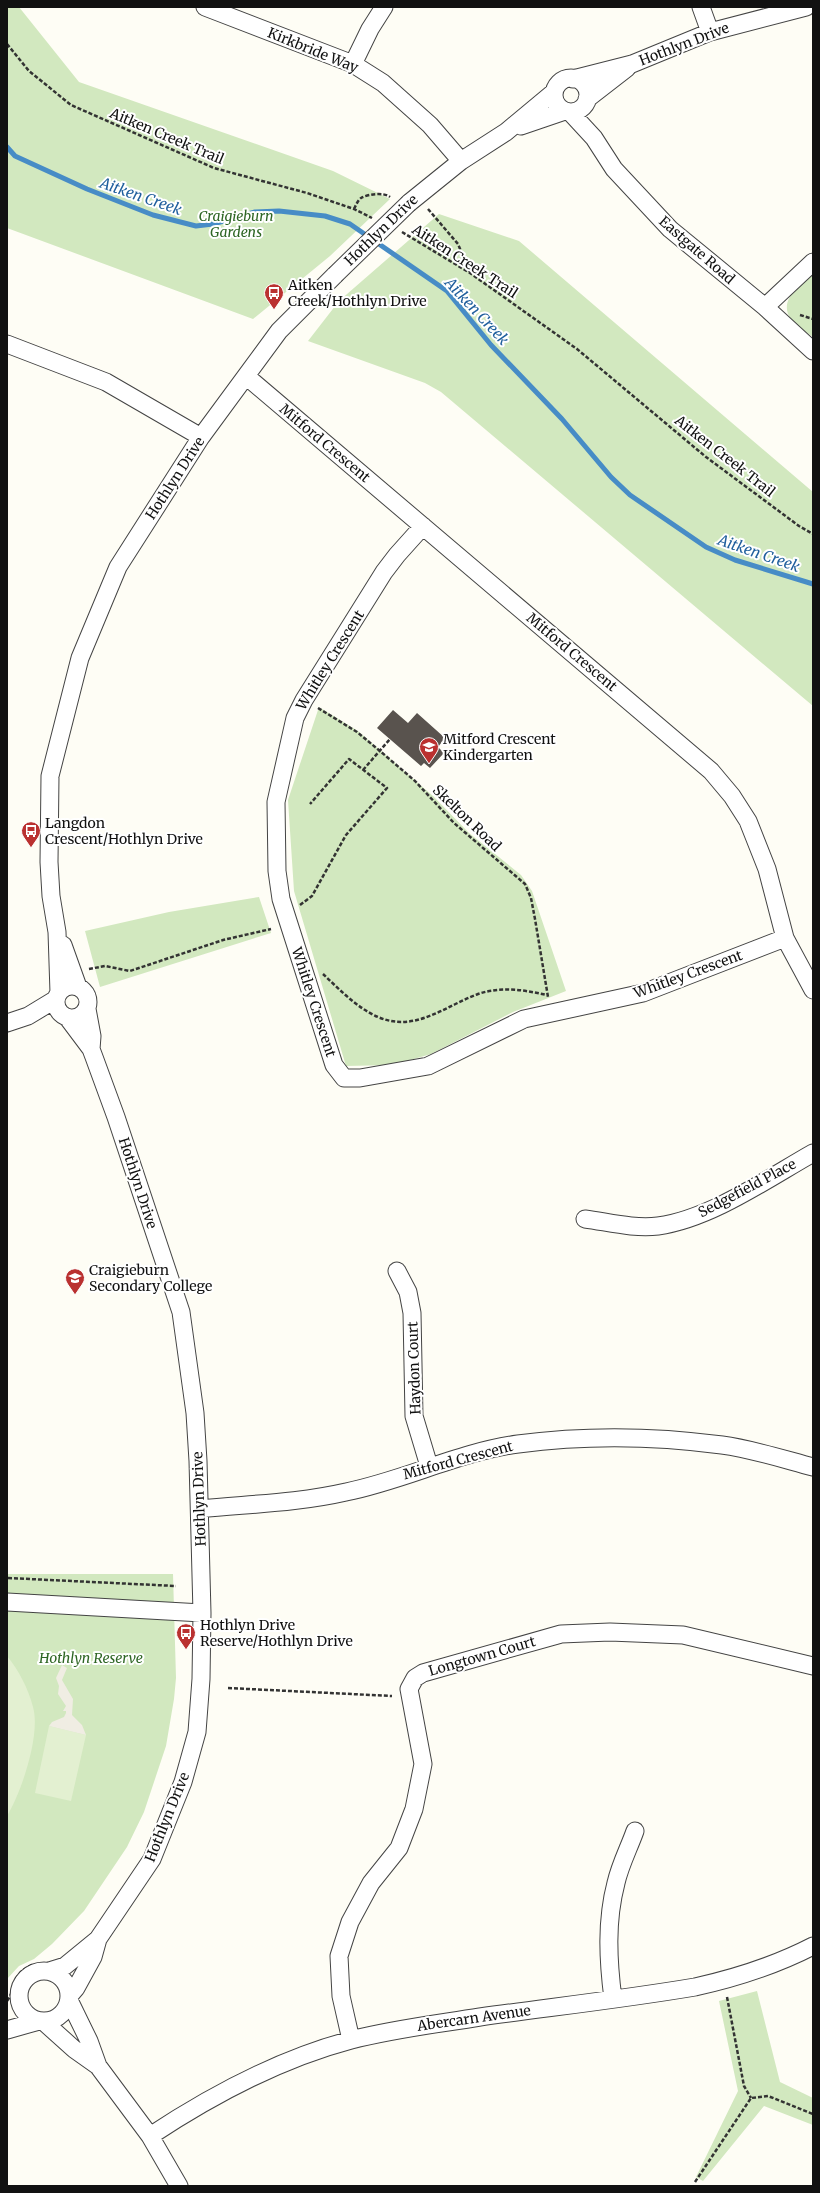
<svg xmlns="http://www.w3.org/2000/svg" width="820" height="2193" font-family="Merriweather,serif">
<rect width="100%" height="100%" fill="#fefdf5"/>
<path fill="#d2e8bf" d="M7 7H19L79 82 333 171 390 199 330 256 253 319 7 228Z
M439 214 519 241 813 492V706L441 392 425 383 308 341 339 301Z
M813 272V337C806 332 796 326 791 319 777 301 802 282 813 272Z
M319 707 358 731 433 796 469 833 521 875 532 891 566 991 513 1012 431 1054 393 1065 346 1066 294 891 288 800Z
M259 897 271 933 100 987 85 931 169 912Z
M7 1574H173L176 1678 174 1699 166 1746 144 1812 127 1847 84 1911 52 1944 34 1959 19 1966 7 1979Z
M757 1991 780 2082 813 2098V2125L764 2106 703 2181 696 2177 738 2091 719 2001Z"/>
<path fill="#e3f0d1" d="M7 1656C18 1669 29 1690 33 1707 41 1735 21 1793 7 1816Z
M49 1726 86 1735 71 1801 35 1793Z"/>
<path fill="#f0ede3" d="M62 1665 67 1668 62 1680 73 1699 72 1715 82 1725 86 1735 49 1726 52 1722 64 1717 66 1713V1711H63L66 1706 58 1694 59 1686 56 1678Z"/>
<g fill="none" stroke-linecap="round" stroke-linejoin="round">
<path stroke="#478cc6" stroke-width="5" d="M7 147 15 156 87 189 153 215 196 226 213 224 255 212 279 211 325 216 350 224 447 291 491 345 562 419 611 477 630 495 706 547 735 560 813 584"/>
</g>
<path fill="#59534e" d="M393 710 408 723 417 713 445 738 438 747 444 753 430 768 424 763 421 766 377 728Z"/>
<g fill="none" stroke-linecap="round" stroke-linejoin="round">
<g stroke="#444" stroke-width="19">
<path id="minor" d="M205 7 353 64 383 83 430 125 461 161
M701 7 710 32
M353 64 370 29 384 7
M554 95a17 17 0 1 1 34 0a17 17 0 1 1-34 0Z
M573 79 632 64 710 32 806 7
M587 99 627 68
M570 112 594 138 614 169 670 229 765 307 813 351
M521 126 565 111
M409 203 461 161 506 132 554 92
M765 307 813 262
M7 344 106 382 201 437
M246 376 711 771 732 796 748 821 767 869 785 938 813 990
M423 526 397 555 384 572 304 700 295 718 276 802 277 871 281 899 334 1065 344 1078H360L428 1066 524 1019 643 993 785 938
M63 945 78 987
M56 1002a16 16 0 1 1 32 0a16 16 0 1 1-32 0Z
M59 993 57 932 51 896 49 862 50 776 80 658 118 567 201 437 279 331 335 275
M87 1009 92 1036 91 1049
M67 1017 91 1049 94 1057 116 1117 181 1312 195 1413 198 1461 202 1613 201 1679 197 1732 183 1782 152 1859 98 1939 93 1957 76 1988 70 1995
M7 1023 28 1016 56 999
M585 1219C608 1222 634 1229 658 1226 710 1219 767 1179 813 1153
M397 1271 408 1292 412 1313 414 1416 429 1466
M200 1509C249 1504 298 1503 346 1492 405 1480 459 1452 518 1444 585 1435 655 1436 722 1445 752 1449 783 1459 813 1467
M7 1602 202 1613
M19 1996a25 25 0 1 1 50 0a25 25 0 1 1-50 0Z
M49 1971 65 1966 98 1939
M613 1999C608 1960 606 1921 616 1883 620 1865 629 1848 635 1831
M69 2000 89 2041 98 2066
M44 2022 74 2049 98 2066 150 2136 179 2186
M7 2030 39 2021
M351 2040 341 1996 339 1956 350 1922 371 1883 399 1848 414 1809 423 1764 409 1689 415 1678 423 1673 561 1634 610 1632 683 1635 813 1666
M150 2136C212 2095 279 2059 351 2040 394 2029 437 2024 480 2017 552 2007 624 1999 695 1987 736 1978 776 1965 813 1946"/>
</g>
<path stroke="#333" stroke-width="2.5" stroke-dasharray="4 2" stroke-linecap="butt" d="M7 44 29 71 71 105 214 168 307 193 354 209 372 218
M354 209C356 205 358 200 361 198 368 194 384 192 390 197
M428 209 458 244 470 273
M402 232 470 273 577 349 706 457 799 526 813 534
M800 315 813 319
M318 708 357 732 380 751 415 781 454 823 525 884 531 898 535 919 548 997
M363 770 390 739
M300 905 312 896 346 835 387 788 349 759 310 804
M89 969 105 966 130 971 223 940 271 929
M323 974C339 989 357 1008 378 1017 415 1033 445 1006 478 994 502 986 524 990 547 995
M8 1578 176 1586
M228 1688 392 1696
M727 1997 744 2086 751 2098
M7 2001C18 1986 10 1974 34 1964
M695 2182 751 2098 768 2096 813 2114"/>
<use href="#minor" stroke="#fff" stroke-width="17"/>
<g stroke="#444" stroke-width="19" stroke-linecap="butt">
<path id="minor-bridge" d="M335 275 409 203"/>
</g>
<use href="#minor-bridge" stroke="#fff" stroke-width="17"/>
</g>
<defs>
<g id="bus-pin" transform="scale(1)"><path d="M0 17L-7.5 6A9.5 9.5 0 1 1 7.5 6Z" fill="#ba3130" stroke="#fff"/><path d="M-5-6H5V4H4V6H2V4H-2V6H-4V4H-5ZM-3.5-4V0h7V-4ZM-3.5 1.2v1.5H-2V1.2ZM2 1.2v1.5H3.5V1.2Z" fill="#fff"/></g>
<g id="school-pin" transform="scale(1)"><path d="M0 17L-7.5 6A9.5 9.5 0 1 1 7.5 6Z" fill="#ba3130" stroke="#fff"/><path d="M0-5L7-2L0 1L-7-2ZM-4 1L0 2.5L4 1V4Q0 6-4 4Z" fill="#fff"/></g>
</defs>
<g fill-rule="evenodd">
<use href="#bus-pin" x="274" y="293"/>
<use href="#school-pin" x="429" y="747"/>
<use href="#bus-pin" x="31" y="831"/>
<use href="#school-pin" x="75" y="1278"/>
<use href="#bus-pin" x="186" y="1633"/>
</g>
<g text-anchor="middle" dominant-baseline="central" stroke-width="4" stroke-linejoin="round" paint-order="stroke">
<g font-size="14" fill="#111" stroke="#fff">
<text transform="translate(684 44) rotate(-21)">Hothlyn Drive</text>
<text transform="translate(313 50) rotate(22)">Kirkbride Way</text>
<text transform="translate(167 136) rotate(23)">Aitken Creek Trail</text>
<text transform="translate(381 230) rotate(-44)">Hothlyn Drive</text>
<text transform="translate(697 250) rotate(41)">Eastgate Road</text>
<text transform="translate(465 261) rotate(33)">Aitken Creek Trail</text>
<text transform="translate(325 443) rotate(40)">Mitford Crescent</text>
<text transform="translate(725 456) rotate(38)">Aitken Creek Trail</text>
<text transform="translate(175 478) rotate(-57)">Hothlyn Drive</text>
<text transform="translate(572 652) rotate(40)">Mitford Crescent</text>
<text transform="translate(330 660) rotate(-58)">Whitley Crescent</text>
<text transform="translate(467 818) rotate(44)">Skelton Road</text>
<text transform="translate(688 974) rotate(-20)">Whitley Crescent</text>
<text transform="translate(314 1002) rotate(72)">Whitley Crescent</text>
<text transform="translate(138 1183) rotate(72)">Hothlyn Drive</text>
<text transform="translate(747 1188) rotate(-28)">Sedgefield Place</text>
<text transform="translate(414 1368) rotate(-92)">Haydon Court</text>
<text transform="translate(458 1460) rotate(-15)">Mitford Crescent</text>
<text transform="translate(199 1499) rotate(-92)">Hothlyn Drive</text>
<text transform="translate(482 1656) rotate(-16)">Longtown Court</text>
<text transform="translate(167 1817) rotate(-68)">Hothlyn Drive</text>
<text transform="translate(474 2018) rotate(-8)">Abercarn Avenue</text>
</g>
<g font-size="14" font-style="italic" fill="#2e6624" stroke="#fff">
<text x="236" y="216">Craigieburn<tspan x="236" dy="16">Gardens</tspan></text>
<text x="91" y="1658">Hothlyn Reserve</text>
</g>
<g font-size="14" fill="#111" stroke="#fff" text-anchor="start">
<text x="288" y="285">Aitken<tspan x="288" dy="16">Creek/Hothlyn Drive</tspan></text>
<text x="443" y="739">Mitford Crescent<tspan x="443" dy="16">Kindergarten</tspan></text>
<text x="45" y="823">Langdon<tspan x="45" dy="16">Crescent/Hothlyn Drive</tspan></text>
<text x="89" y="1270">Craigieburn<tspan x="89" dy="16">Secondary College</tspan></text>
<text x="200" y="1625">Hothlyn Drive<tspan x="200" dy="16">Reserve/Hothlyn Drive</tspan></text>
</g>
<g font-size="15" font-style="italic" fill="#205f9d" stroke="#fff">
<text transform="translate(141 196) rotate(19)">Aitken Creek</text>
<text transform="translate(477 311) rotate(47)">Aitken Creek</text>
<text transform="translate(759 553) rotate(19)">Aitken Creek</text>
</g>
</g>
<rect width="820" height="2193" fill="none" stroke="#111111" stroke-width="16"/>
</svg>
